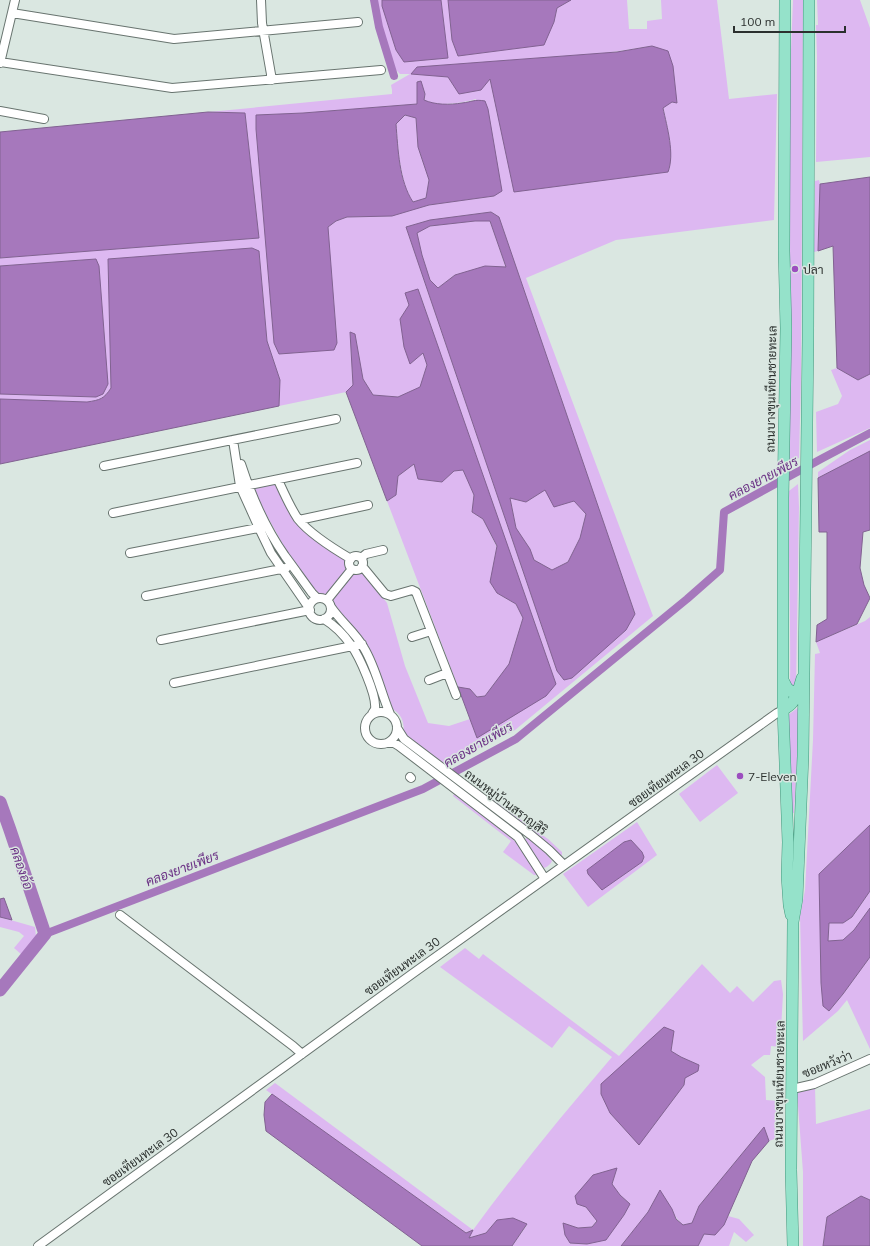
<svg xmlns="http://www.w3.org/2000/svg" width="870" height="1246" font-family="Mulish,Sarabun,sans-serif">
<rect width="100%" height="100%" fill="#dae7e1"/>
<path fill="#ddb8f1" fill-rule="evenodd" d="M376 0H382V6L447 58 441 0H448L452 40 458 56 480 52 554 22 557 8 571 0H627L629 29H647V21L662 19 661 0H717L729 99 777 94 774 220 616 240 526 278 653 616 515 730 481 747 443 763 404 734C404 718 401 714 388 706L384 686 373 660 335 609 332 601 326 596 318 594 295 566 253 491 254 487 275 482 292 518 299 526 346 559V565L352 574 363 572 387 603 405 666 428 723 449 726 470 719 477 738 555 684 418 289 409 305 411 363 423 353 427 365 420 388 398 397 373 395 363 379 355 334 350 333 353 385 346 392 279 406 280 380 267 341 259 251 109 259 111 388C104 399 100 400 87 402L0 399V394L96 397V259L0 266V258L259 238 245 113 209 112 392 94V90L391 85 410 74H400L395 69 380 24ZM652 46 677 103 672 102 663 107C667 126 675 154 668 172L490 78 460 93 448 77ZM420 81 425 94 424 101C440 106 459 104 476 99L494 196 429 205 392 216 347 217 336 221 328 227 256 115 303 113 418 104 417 82ZM491 212 499 217 635 614 557 671 406 227 430 220Z
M793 0H803L801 378 799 458 789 462 790 74Z
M817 0H860L870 28V157L816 162 817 56 816 25H818Z
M406 115 416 118 418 147 429 180 426 198 413 202 406 192 399 158 396 123Z
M819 180 820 184 818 251 814 252 815 181Z
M475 221H490L506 268 455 275 438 288 430 280 422 255 417 233 430 226Z
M837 368 858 380 870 374V428L817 452 816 412 838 404 842 396 831 370Z
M870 440V451L818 478V472L850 450Z
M414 464 418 479 442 482 454 471 463 470 474 495 472 512 483 519 497 547 494 562 497 593 516 604 523 618 509 664 485 696 477 697 470 689 458 687 387 501 396 495 398 476Z
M798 484 799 507 796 687H790C791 621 788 556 789 491Z
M545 490 574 501 586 514 580 538 568 562 552 570 534 560 530 549 516 528 510 497 526 502Z
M870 617V825L819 874 821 983 829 1011 843 994 870 957V1049L847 1000 838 1011 803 1041 800 916 805 890 813 740 815 654 820 653 816 642 865 621Z
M799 707V724L794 813H793L791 812 788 715Z
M717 765 738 793 700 822 679 794Z
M462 778 548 839 562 852V855L560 857Z
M454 794 508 835 517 843 537 873 536 875H534L503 852 511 841 453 796Z
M637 822 657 855 588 907 563 874Z
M528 837 540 846 552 861C551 864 547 867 544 868L542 867 532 852 530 846H526L524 840Z
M870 891V908L854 930 843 940 828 942 829 923H843L852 917Z
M0 917 35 927 36 937 22 955 14 948 24 936 19 932 0 927Z
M465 948 479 959 483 954 619 1056 702 964 730 993 737 986 753 1002 774 981 781 980 783 994 780 1047 771 1046 770 1055H764L751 1065 765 1077 766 1100 779 1101 777 1138 769 1141 764 1127 699 1206 692 1223 683 1225C673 1216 668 1202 660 1191L648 1212 621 1246H512L527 1225 497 1220 486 1233 469 1238 472 1230 466 1233 266 1090 275 1083 473 1230C517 1170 564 1113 612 1057L569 1026 552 1048 440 967ZM674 1032 671 1051 681 1057 699 1065 685 1078 684 1085 639 1144 610 1113ZM617 1168 612 1184 620 1195 630 1204 606 1240 564 1223 578 1228 592 1227 597 1220 586 1206Z
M815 1087 816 1124 870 1109V1200L861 1196 827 1217 823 1246H803V1172L797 1093Z
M728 1216 739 1219 754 1235 746 1242 734 1232 729 1246H698L704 1234 724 1225Z"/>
<path fill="#a678bc" stroke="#816291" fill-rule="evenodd" d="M382 0H441L448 58 404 62 396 50 382 6Z
M448 0H571L557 8 554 22 544 45 458 56 452 40Z
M652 46 668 51 673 66 677 103 672 102 663 108C667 127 675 154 668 172L514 192 490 79 481 90 459 94 448 77 411 74 417 67 617 52Z
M421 81 425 94 424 100C435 105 450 105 462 103 472 102 474 99 485 101L488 109 502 191 494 196 429 205 392 216 347 217 336 221 328 227 337 343 334 350 279 354 274 343 256 129V115L303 113 417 104V82ZM405 115 416 118 418 147 429 180 426 198 413 202C399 181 398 149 396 124Z
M208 112 245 113 259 238 0 258V132Z
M870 177V374L858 380 837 368 833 246 818 251 820 184Z
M491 212 499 217 635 614 626 630 572 678 564 680 557 671 406 227 430 220ZM475 221H490L506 267 485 266 455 275 438 288 430 280 422 255 417 233 430 226ZM545 490 554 507 574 501 586 514 580 538 568 562 552 570 534 560 530 549 516 528 510 498 526 502Z
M252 248 259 251 267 341 280 380 279 406 0 464V399L87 402C100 400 104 399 111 388L108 259Z
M96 259 99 266 108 384 103 394 96 397 0 394V266Z
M418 289 556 684 546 696 477 738 458 687 470 689 477 697 485 696 509 664 523 618 516 604 497 593 490 582 497 546 483 519 472 512 474 495 463 470 454 471 442 482 418 479 414 464 398 476 396 495 387 501 346 392 353 385 350 332 355 334 363 379 373 395 398 397 420 387 427 365 423 353 410 364 404 347 400 319 409 305 405 293Z
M870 451V530L863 532 860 568 864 585 870 598 857 624 816 642 817 625 827 619V532H819L818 478Z
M870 825V891L852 917 843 923H829L828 941 843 940 854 930 870 908V957L843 994 829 1011 823 1006 821 983 819 874Z
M631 840 642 852 644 857 642 862 602 890 588 874 587 870 624 842Z
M4 898 12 920 0 917V899Z
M664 1027 674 1031 671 1051 681 1057 699 1065 698 1071 685 1078 684 1085 639 1145 610 1113 601 1094V1084Z
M272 1094 466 1233 473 1230 469 1238 486 1233 497 1220 513 1218 527 1224 512 1246H422L266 1131 264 1115 265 1102Z
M764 1127 769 1141 752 1161 724 1225 715 1235 704 1234 698 1246H621L648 1212 660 1190 672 1209 676 1219 683 1225 692 1223 699 1206Z
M617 1168 612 1184 620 1195 630 1204 624 1215 606 1240 587 1244 570 1243 565 1235 563 1223 578 1228 592 1227 597 1221 586 1207 577 1204 575 1196 593 1175Z
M861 1196 870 1200V1246H823L827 1217Z"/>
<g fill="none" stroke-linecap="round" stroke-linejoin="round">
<path stroke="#a678bc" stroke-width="8" d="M374 0 379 27 394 76
M45 934 423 789 516 739 687 599 720 570 724 512 821 459 870 433"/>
<path stroke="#a678bc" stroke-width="13" d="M0 802 10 830 45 934 0 990"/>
<g stroke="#68746f" stroke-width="10">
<path id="minor" d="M261 0 262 23 272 80
M12 13 174 39 358 22
M0 62 172 88 381 70
M0 63 15 0
M0 111 44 119
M233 440 240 486 259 528 271 553 309 608
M241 464C251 495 266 529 285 556 294 568 303 581 312 593L317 598
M104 466 336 419
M278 480C284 493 290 507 298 519 310 534 334 549 351 559
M113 513 357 463
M299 520 368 505
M130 553 263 527
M349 563a7 7 0 1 1 14 0a7 7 0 1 1-14 0Z
M361 558 366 554 383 550
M362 566 385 594 391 596 412 590 416 592 456 695
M146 596 286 568
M309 609a11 11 0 1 1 22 0a11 11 0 1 1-22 0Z
M327 600 352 569
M331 607C341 622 355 632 364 648 376 668 381 693 390 714
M324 619C334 625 344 635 351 645 359 656 377 695 375 709 374 711 373 712 372 714
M412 637 431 631
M161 640 310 610
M429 680 447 673
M174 683 362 644
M365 728a16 16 0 1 1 32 0a16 16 0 1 1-32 0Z
M397 728 404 739 531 835 549 850 564 865
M387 743H394L399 746 518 837 545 879
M410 777 411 778
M120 915 293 1046 302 1054
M792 1089 814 1084 870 1059
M38 1246 412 974 777 713 783 710"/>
</g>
<g stroke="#42977c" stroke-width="12">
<path id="major" d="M785 0 784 251 786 328 783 498V710L788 842 787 876 789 905 791 915
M783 680 787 688 792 692 797 691 799 688 802 678
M783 710C793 704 794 702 797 691
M793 1246 791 1170 793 922 797 899 803 756 808 339 809 0"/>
</g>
<use href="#minor" stroke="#fff" stroke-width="8"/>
<use href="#major" stroke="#95e2ca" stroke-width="11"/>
</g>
<g fill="#9c4ebf" stroke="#dae7e1" stroke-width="1.5">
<circle cx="795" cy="269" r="4"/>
<circle cx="740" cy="776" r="4"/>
</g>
<g text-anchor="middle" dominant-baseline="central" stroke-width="3" stroke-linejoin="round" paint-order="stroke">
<g font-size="12" fill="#2b302e" stroke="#dae7e1" text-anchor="start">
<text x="803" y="269">ปลา</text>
<text x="748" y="776">7-Eleven</text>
</g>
<g font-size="12" fill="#2b302e" stroke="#dae7e1">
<text transform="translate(771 389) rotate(-89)">ถนนบางขุนเทียนชายทะเล</text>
<text transform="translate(666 778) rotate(-36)">ซอยเทียนทะเล 30</text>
<text transform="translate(506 802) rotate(37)">ถนนหมู่บ้านสราญสิริ</text>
<text transform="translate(402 966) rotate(-36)">ซอยเทียนทะเล 30</text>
<text transform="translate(827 1064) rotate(-22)">ซอยหวังว่า</text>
<text transform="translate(779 1084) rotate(-89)">ถนนบางขุนเทียนชายทะเล</text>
<text transform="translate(140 1157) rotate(-36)">ซอยเทียนทะเล 30</text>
</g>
<g font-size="13" font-style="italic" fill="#6b3285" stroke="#dae7e1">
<text transform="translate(763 478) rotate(-28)">คลองยายเพียร</text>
<text transform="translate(478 744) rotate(-30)">คลองยายเพียร</text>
<text transform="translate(22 868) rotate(71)">คลองอ้อ</text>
<text transform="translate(182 868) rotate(-21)">คลองยายเพียร</text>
</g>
</g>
<path d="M734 26v6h111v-6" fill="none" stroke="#2b302e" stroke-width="2"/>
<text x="740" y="26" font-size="12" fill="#2b302e" stroke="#dae7e1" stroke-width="3" paint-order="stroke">100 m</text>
</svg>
